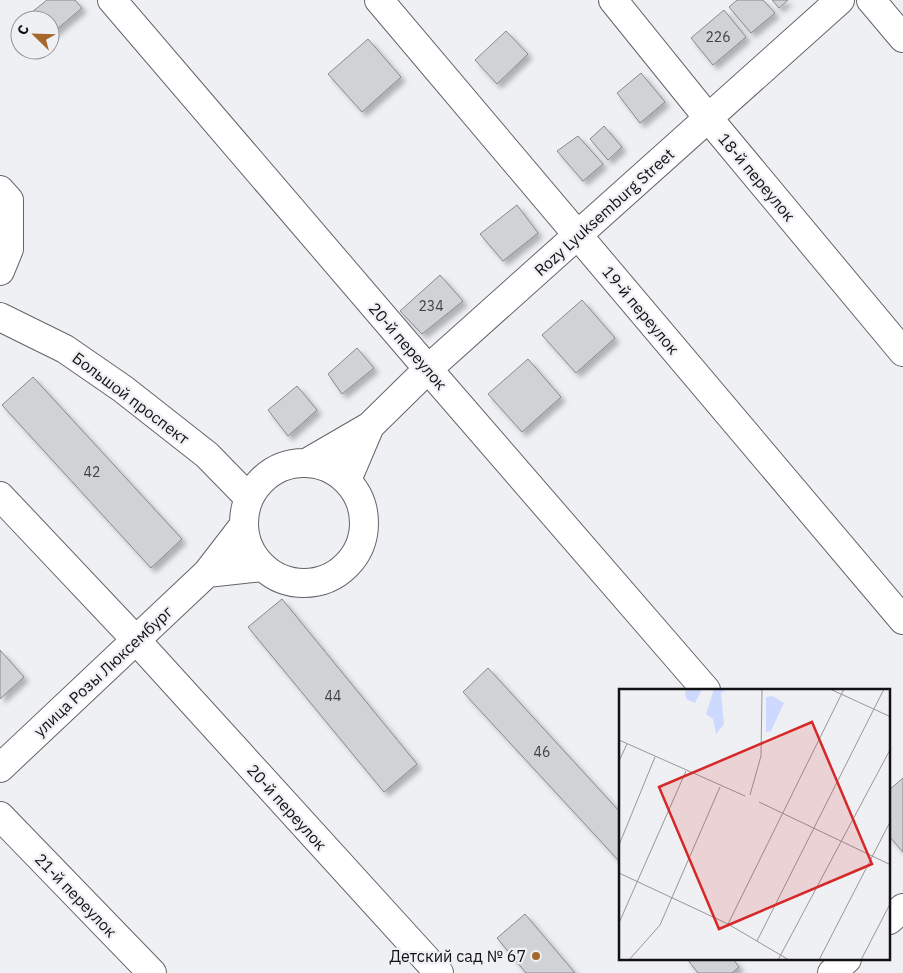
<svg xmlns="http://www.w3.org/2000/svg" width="903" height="973" font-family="'IBM Plex Sans',sans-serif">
<defs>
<filter id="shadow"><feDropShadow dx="4.5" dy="4.5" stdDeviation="2.5" flood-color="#0004"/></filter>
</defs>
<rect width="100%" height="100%" fill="#eff0f4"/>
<path fill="#d0d2d6" stroke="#88898d" filter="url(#shadow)" d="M47 0H75L82 8 50 35V20H22Z
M737 0H763L775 13 751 33 729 7Z
M772 0H788L779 8Z
M724 10 746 37 713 65 691 38Z
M20 22V34L14 27Z
M506 31 528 54 497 84 475 60Z
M368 39 401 77 362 112 328 74Z
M641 73 665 102 640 123 617 93Z
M604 126 622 147 608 160 590 139Z
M578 136 603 164 583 181 557 151Z
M517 205 538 233 503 261 480 234Z
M440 275 463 301 422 334 400 311Z
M582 300 615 338 576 373 542 335Z
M357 348 374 368 342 394 328 374Z
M528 359 561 397 522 432 488 394Z
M33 377 182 539 151 568 2 405Z
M297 386 317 410 288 436 268 410Z
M282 599 417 764 384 792 248 627Z
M0 650 24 677 0 699Z
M488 668 620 812V859L619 861 463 692Z
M903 778V852L889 836V790Z
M525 914 575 973H526L497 938Z
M687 959H733L739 967 732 973H698Z"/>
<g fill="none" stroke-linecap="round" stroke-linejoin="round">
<g stroke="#646568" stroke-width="30">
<path id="minor" d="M112 0 428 369 706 690
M379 0 903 620
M613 0 709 119 903 352
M871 0 903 38
M0 190 9 200V249L0 271
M0 317 65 349 123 389 207 455 249 498
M308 462 370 426 428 369 840 0
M244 523a60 60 0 1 1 120 0a60 60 0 1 1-120 0Z
M347 480 370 426
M0 496 136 640 439 973
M207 573 263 567
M0 768 207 573 244 525
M0 816 152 973
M889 920 903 908
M832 973 847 959"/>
</g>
<use href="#minor" stroke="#fff" stroke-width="28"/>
</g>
<circle fill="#a5672c" stroke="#eff0f4" stroke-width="2" cx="536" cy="956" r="5"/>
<g text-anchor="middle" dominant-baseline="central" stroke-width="4.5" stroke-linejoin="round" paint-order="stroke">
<g font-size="14" fill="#424244">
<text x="718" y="37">226</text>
<text x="431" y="306">234</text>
<text x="92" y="472">42</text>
<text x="333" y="696">44</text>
<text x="542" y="752">46</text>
</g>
<g font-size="16" fill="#121214" stroke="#eff0f4">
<text transform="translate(757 177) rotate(50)">18-й переулок</text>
<text transform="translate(604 212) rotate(-42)">Rozy Lyuksemburg Street</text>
<text transform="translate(641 310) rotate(50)">19-й переулок</text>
<text transform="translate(408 346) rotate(49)">20-й переулок</text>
<text transform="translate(131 398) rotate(37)">Большой проспект</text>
<text transform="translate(103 671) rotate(-43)">улица Розы Люксембург</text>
<text transform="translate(287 807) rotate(48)">20-й переулок</text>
<text transform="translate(76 895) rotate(46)">21-й переулок</text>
</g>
<g font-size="16" fill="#121214" stroke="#eff0f4" text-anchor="end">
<text x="526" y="956">Детский сад № 67</text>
</g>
</g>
<g transform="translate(619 689)">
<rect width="271" height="271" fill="#eff0f4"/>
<path d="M66 0H83L76 14 67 10ZM95 0H108L102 4 105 35 97 45 94 30 87 25ZM154 7 165 14 152 42 147 43V8Z" fill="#ced9ff"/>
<path fill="none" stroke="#97979a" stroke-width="1" d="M211 0 272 28M0 51 126 107M0 72 8 55M131 106 142 67 143 0M140 113 272 176M0 156 36 68M0 184 109 235 170 271M0 234 67 82M109 235 225 0M138 252 265 0M10 271 41 236 101 98M159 271 272 59M200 271 272 131M242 271 272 213"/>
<path fill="#d62828" fill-opacity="0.15" stroke="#d62828" stroke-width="2.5" d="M193 33 253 175 100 240 40 98Z"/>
<rect width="271" height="271" fill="none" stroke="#121214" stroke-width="2.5"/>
</g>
<g transform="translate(35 35) rotate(293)"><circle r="24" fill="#eff0f4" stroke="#97979a"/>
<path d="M0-4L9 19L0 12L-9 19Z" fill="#a5672c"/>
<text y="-8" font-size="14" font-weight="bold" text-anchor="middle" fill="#121214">С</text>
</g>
</svg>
